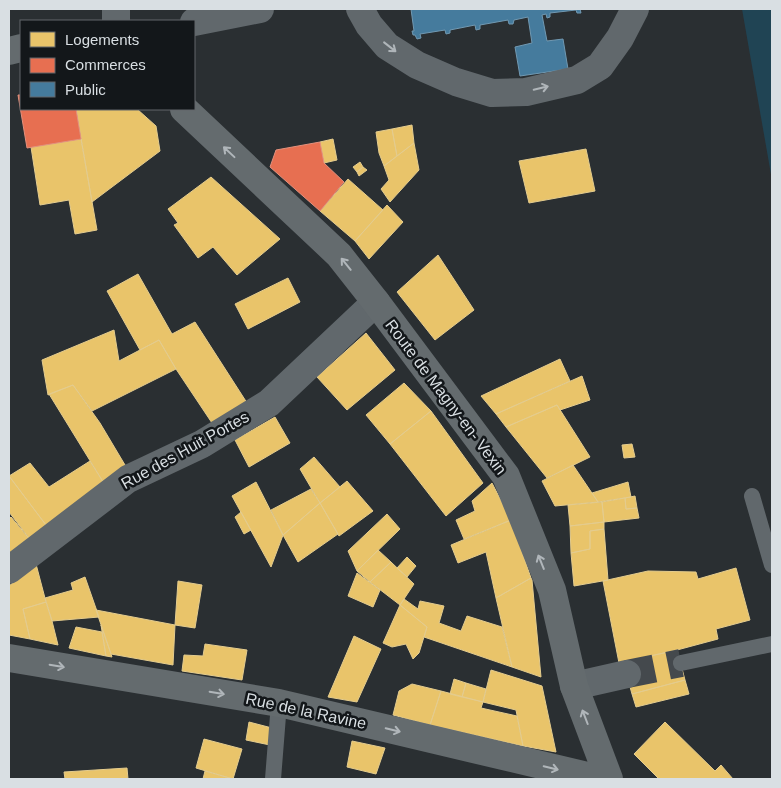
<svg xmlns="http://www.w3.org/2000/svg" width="781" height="788" font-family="Arial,sans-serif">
<rect width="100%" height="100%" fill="#2a2f32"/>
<path fill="#204454" d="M742 9H772V180Z"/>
<path fill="#e9c46a" stroke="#e4cc8e" d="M76 109H137L156 126 160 151 92 202Z
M412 125 414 143 397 156 392 129Z
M392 129 397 156 384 166 379 153 376 132Z
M81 139 97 230 75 234 69 200 40 205 31 147Z
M333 139 337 160 324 163 320 142Z
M414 143 419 170 390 202 381 189 389 180 384 166Z
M586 149 595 191 529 203 519 161Z
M360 162 363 167 357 172 353 167Z
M363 167 367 170 359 176 357 172Z
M211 177 280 239 237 275 213 247 198 258 174 225 178 223 168 209Z
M348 179 383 210 355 241 320 211Z
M387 205 403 222 369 259 355 241Z
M438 255 474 310 435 340 397 292Z
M138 274 172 334 195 322 249 406 214 426 176 369 159 340 140 350 107 291Z
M288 278 300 302 248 329 235 304Z
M114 330 119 361 159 340 176 369 92 411 73 385 48 395 42 360Z
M366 333 395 370 347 410 317 377Z
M560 359 570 381 496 414 481 396Z
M582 376 590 400 560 410 557 405 506 427 496 414Z
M404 383 431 411 390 444 366 415Z
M73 385 100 423 128 470 105 485 49 394Z
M557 405 590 457 547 478 506 427Z
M431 411 483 483 446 516 390 444Z
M275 417 290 443 249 467 235 440Z
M632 444 635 457 624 458 622 445Z
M314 457 340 487 320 503 300 469Z
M90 461 105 485 49 529 9 476 30 463 49 487Z
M573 465 598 502 555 506 542 481Z
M9 476 49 529 32 542 9 512Z
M347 481 373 511 339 536 320 503Z
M256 482 283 535 271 567 232 496Z
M628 482 631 497 598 502 592 493Z
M492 483 511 520 464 539 456 520 475 511 472 501Z
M311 489 320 503 283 535 271 510Z
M635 496 637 508 626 509 625 498Z
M625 498 626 509 637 508 639 518 604 522 602 502Z
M602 502 604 522 570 526 568 505Z
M320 503 338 534 298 562 283 535Z
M241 512 251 530 244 534 235 517Z
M387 514 400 529 357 571 348 551Z
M11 517 32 542 9 560V519Z
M511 520 531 578 496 598 486 552 458 563 451 545Z
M604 522V529L590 531V549L571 553 570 526Z
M604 529 608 580 574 586 571 553 590 549V531Z
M378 550 391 562 370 582 357 571Z
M407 557 416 566 407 577 397 568Z
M391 562 414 584 400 605 370 582Z
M36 564 46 602 23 609 30 639 9 635V586Z
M736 568 750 620 716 629 718 639 677 650 619 663 603 581 648 571 696 572 698 579Z
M357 573 380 590 373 607 348 596Z
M85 577 99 617 52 621 45 598 73 590 71 583Z
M531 578 532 580 541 677 512 667 496 598Z
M178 581 202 585 195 628 175 625Z
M404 599 418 609 420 601 444 606 439 623 461 631 467 616 502 627 512 667 424 637 427 627 400 605Z
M46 602 52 621 58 645 30 639 23 609Z
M400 605 427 627 419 653 413 659 406 644 392 647 383 643Z
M96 610 175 625 173 665 111 654Z
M101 625 111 654 112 657 106 656Z
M76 627 102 632 106 656 69 648Z
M354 636 381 649 357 702 328 697Z
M205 644 247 650 242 680 182 671 184 655 203 656Z
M677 650 685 680 632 694 623 662Z
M491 670 542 686 556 752 523 746 516 710 483 702Z
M454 679 466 683 462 697 450 694Z
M685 680 689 694 636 707 632 694Z
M466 683 486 689 483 702 462 697Z
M412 684 441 691 430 725 393 715 399 691Z
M441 691 483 702 481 708 517 716 523 746 430 725Z
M249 722 272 728 270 745 246 740Z
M665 722 715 771 721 765 733 779H659L634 754Z
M204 739 242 749 233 779 196 768Z
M352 741 385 748 376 774 347 767Z
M127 768 128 779H65L64 772Z
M205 771 233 779H235H203Z"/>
<path fill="#e76f51" stroke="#e3917d" d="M18 95H21V109H76L81 139 27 148Z
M320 142 324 163 344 182 320 211 270 167 276 150Z"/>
<path fill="#457b9d" stroke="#7199b2" d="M411 9H580L581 13H577L576 10 550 13V17L547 18 546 14 542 15 547 41 563 39 568 69 520 76 515 47 532 43 528 17 514 20 513 24H509L508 20 480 25V29L476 30 475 25 450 30V33L446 34 445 30 420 34 421 38 417 39 415 35H413L412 31H414Z"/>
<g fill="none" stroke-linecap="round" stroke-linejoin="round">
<path stroke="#44494d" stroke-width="28" stroke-dasharray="28 14" stroke-linecap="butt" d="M627 674 681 663"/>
<path stroke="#61686c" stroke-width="16" d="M752 496 772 565
M681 663 772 644
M273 779 279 703"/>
<path stroke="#61686c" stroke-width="28" d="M116 9V21
M360 9 369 25 387 46 417 65 456 82 492 93 526 92 577 80 600 66 620 38 635 9
M194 22 260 9
M9 570 128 479 202 444 269 403 376 302
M574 686 627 674"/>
<path stroke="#646b6e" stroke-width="28" d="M9 51 21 48
M184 109 339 255 376 302 506 476 552 590 574 686 609 779
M9 658 279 703 600 779"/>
</g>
<defs><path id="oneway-shaft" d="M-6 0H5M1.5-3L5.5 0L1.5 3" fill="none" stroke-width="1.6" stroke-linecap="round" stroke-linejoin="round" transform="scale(1.25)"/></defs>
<g stroke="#afb5b9">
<use href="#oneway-shaft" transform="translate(390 47) rotate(38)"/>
<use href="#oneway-shaft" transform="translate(541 88) rotate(-13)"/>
</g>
<g stroke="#b0b6ba">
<use href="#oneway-shaft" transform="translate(229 152) rotate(-137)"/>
<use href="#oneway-shaft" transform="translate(346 264) rotate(-129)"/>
<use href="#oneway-shaft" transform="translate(541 562) rotate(-112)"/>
<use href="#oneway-shaft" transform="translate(57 666) rotate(10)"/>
<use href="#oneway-shaft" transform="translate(217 693) rotate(10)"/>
<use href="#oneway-shaft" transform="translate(585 717) rotate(-111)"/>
<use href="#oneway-shaft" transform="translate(393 730) rotate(13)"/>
<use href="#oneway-shaft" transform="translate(551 768) rotate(13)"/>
</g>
<g text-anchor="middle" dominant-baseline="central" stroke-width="5" stroke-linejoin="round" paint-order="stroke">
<g font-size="16" fill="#d9dfe3" stroke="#13171a">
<text transform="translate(446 397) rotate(53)">Route de Magny-en- Vexin</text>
<text transform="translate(185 450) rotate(-29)">Rue des Huit Portes</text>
<text transform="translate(306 711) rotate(12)">Rue de la Ravine</text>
</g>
</g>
<rect width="781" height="788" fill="none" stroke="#d9dfe3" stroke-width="20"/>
<rect x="20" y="20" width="175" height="90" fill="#13171a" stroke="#62676a"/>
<rect x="30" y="32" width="25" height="15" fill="#e9c46a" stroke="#62676a"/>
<text x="65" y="45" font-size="15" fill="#d9dfe3">Logements</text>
<rect x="30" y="58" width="25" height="15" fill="#e76f51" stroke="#62676a"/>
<text x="65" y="70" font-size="15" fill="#d9dfe3">Commerces</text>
<rect x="30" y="82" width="25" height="15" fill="#457b9d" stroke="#62676a"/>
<text x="65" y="95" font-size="15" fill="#d9dfe3">Public</text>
</svg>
